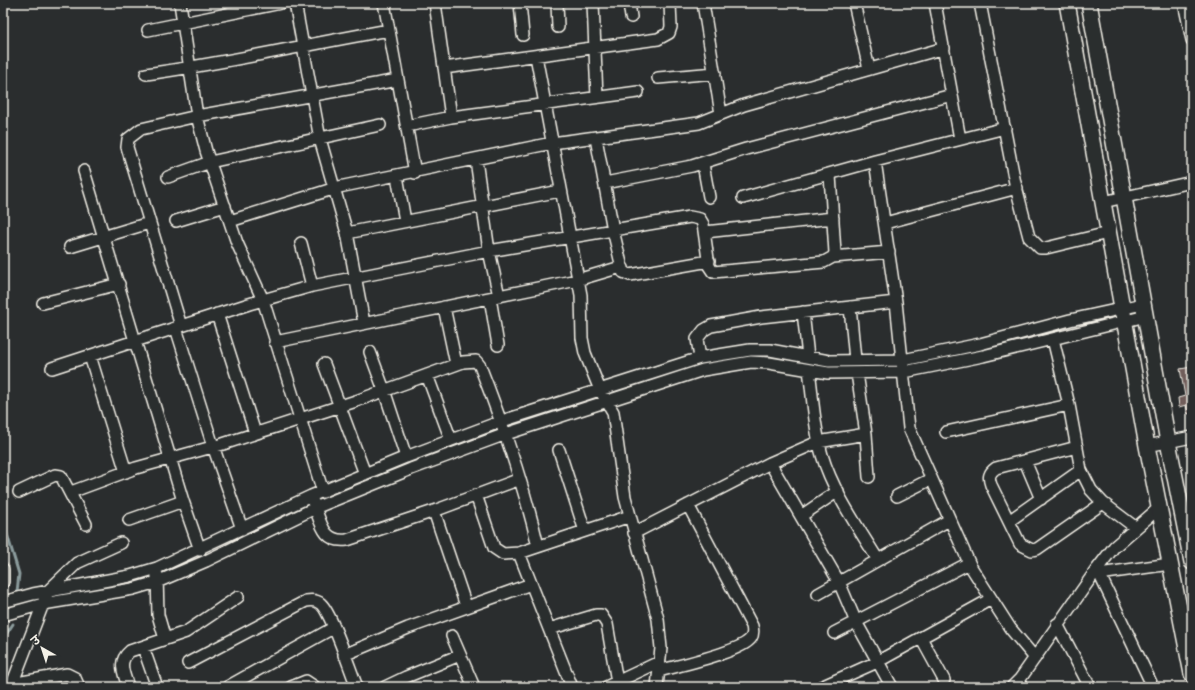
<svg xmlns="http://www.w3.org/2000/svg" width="1195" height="690" font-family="Itim,'Playpen Sans Deva',sans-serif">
<rect width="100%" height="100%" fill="#2a2d2e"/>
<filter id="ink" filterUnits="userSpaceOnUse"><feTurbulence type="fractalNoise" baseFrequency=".025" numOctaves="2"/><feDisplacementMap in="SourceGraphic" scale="8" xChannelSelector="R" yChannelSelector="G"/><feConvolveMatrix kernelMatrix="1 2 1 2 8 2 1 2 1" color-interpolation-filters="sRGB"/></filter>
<g filter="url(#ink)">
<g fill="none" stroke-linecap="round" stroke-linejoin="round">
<path stroke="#8c9c9d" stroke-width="3" d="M3 521 19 574 17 592
M3 639 13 624"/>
</g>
<path fill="#705d5a" stroke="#f4f1e8" d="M1192 367V413L1188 414 1186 405 1179 407 1178 398 1185 396 1180 369Z"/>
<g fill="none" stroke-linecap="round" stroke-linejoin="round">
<g stroke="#f4f1e8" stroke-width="14">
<path id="street" d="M180 3 197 116 206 151 237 243 263 300 323 492
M295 3 320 139 347 233 364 323
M384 3 415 173
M435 3 451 117
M520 3 523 35
M557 3 558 27
M593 3 597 97
M629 3 631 17
M703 3 721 114
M854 3 869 69
M935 3 960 139
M980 3 1015 183 1029 237 1040 248H1046L1108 233
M1184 3 1192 40
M148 30 281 3
M536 56 581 295 582 338 585 353 600 390 613 412 625 497 658 619 661 648 657 687
M444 68 658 39 669 33 671 27 670 3
M146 74C227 63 308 44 389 30
M658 78 715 73
M407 126 451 117 638 92
M596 138 613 230 623 272 630 275 709 261
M476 160 489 251 499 296
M875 161 896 302 909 428 971 567 1010 628 1035 658
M703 164 709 197
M84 171 183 501 200 550
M397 176 405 221
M168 177 210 162 380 125
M605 183 692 166 746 149 952 95
M743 198 875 161 1005 128
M1103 202 1192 182
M176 221 225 206
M230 221 339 187 552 143 699 123 744 105 944 48
M885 223 1017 188
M705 232 833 218
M347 233 560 191
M301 243 312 286
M70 247 149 223
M833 257 889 252
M490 298 498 345
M43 303 119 284
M444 307 456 364
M850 307 855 360
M803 312 808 357
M217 314 255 433
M181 326 127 147 128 139 141 129 197 116 398 80
M176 328 213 446 242 529
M1053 339 1069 405 1081 470 1091 490 1103 503 1136 528
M275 342 577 280 621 267 623 268
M370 352 384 390 406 457
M90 356 126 472
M700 358 697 339 704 330 711 326 761 317 896 302
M324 364 365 474
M52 368 249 304 312 286 489 251 690 217 700 219 703 224 709 266 713 272 824 262 833 257 835 253 830 175
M809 370C813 398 814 428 822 455 833 492 858 527 878 560
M857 373 866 434 869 477
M427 375 451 440
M946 432 1069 405
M1147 446 1192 437
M1077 447 996 468C989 473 988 477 991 485L1020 544 1032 550 1037 549 1103 503
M559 450 585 531
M1025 461 1041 499
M770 463 839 582 856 622 892 687
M19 492 55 475 61 476 86 524
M71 492 136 468 223 444 356 401 463 362 476 361 480 366C503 425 524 485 538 546
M476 495 494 548 503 554 519 553 630 516
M897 496 931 479
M313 502C321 521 322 543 347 540L434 511 520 479
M434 511 466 606
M801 516 838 491
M129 520 183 501
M1009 521 1081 470
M634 533 770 463 818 442 866 434
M519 553 572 687
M3 569V582
M1097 569 1153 687
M1099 574 1170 564
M157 575 158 615 165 639
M818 594 949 520
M3 602 33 594 130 576 157 568 311 496 406 457 502 421 700 358 750 350H770L829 361 903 360 980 344 1070 320 1143 304
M3 615 43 604 133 589 157 582 206 561 315 508 411 469 506 434 703 370 751 362 769 363 828 373 904 372 983 356 1146 316
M1057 624 1090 687
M549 629 596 615H601L607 624 617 682
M834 633 969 563
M452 636 474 687
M921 638 944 680
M143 647 157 687
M344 655 408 628 531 584
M188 663 306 601C312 600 317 600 321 604 332 614 350 670 357 687
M659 671C676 666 742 652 751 638 753 635 753 630 752 626L688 505
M11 684 67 674 75 678 79 687
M11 687 48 591 77 563 121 543
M128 687C124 673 117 662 130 651L186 632 238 597
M227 687 333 628
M291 687 306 681 315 687
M385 687 406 677 460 655
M606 687 659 662
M821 687 877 662 991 599
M1012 687 1020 679 1097 569 1114 547 1160 507"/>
</g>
<g stroke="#f4f1e8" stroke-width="18">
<path id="secondary" d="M1067 3 1147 446 1192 674
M1089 3 1168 442 1192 562"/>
</g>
<use href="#street" stroke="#2a2d2e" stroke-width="11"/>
<use href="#secondary" stroke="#2a2d2e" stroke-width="15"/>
</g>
</g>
<rect width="1195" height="690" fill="none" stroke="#2a2d2e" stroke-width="16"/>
<rect x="8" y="8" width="1179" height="674" fill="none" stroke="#f4f1e8" stroke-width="1.5" filter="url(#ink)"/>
<g transform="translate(42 648) rotate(321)" stroke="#2a2d2e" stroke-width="3" paint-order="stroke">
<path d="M0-3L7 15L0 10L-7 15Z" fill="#f4f1e8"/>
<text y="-6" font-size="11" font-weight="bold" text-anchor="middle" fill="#f4f1e8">उ</text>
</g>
</svg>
